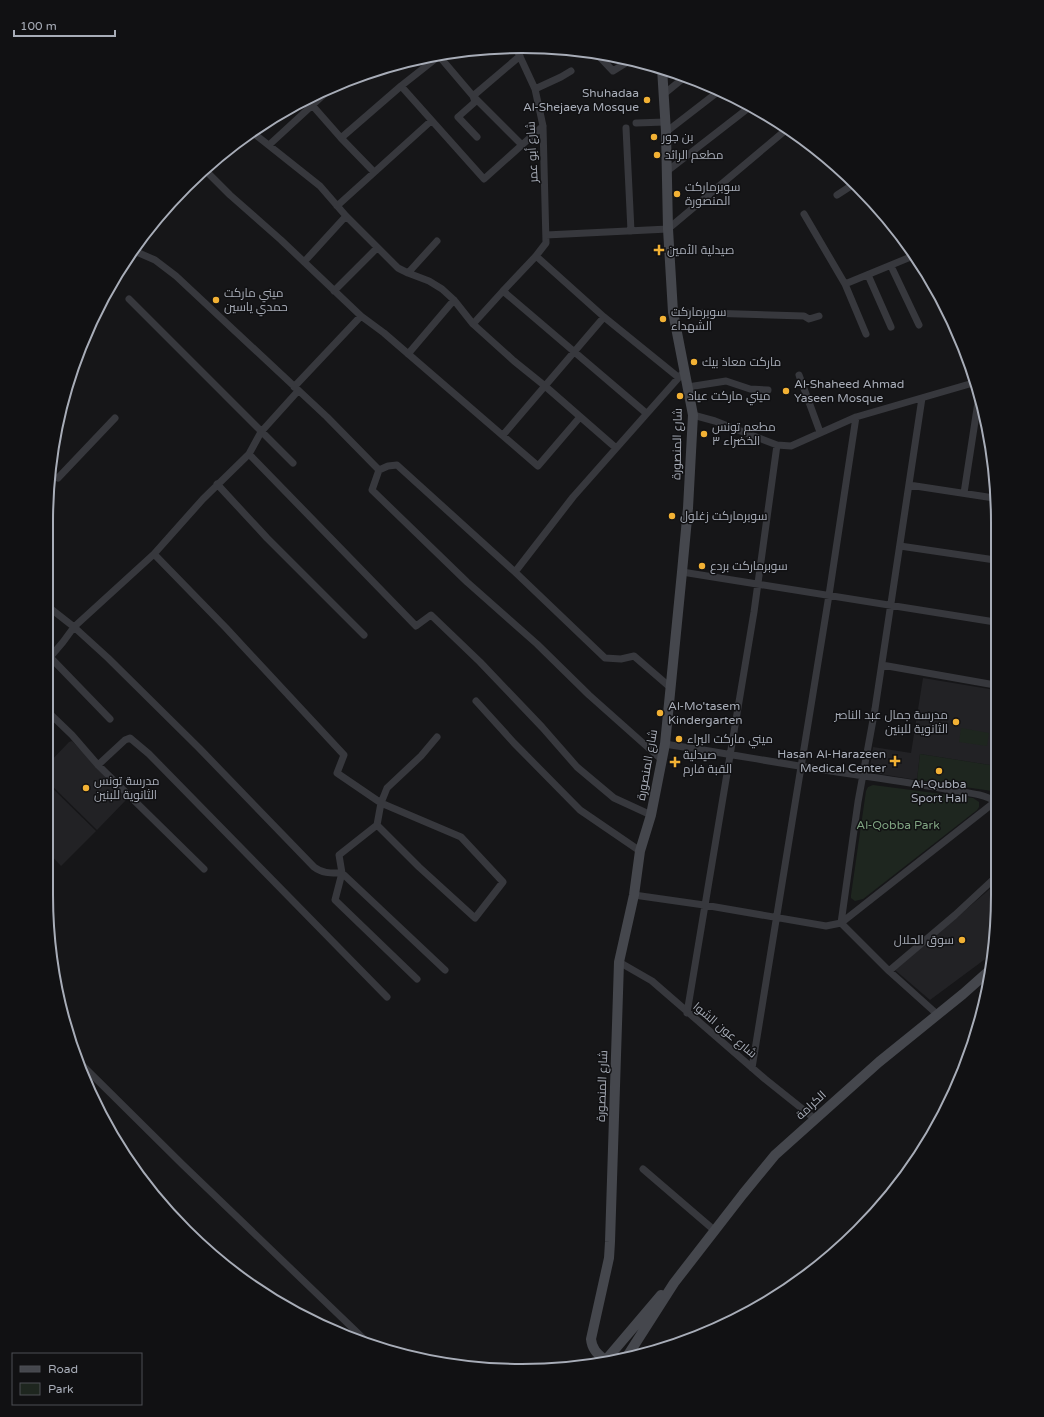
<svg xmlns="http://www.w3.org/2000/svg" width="1044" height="1417" font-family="'Varela Round',Cairo,sans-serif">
<rect width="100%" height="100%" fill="#161618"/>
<path fill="#222225" d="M923 678 995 690 996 766 920 754 917 780 874 773 870 767 873 747 911 753Z
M72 741 126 796V800L97 830 46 780V766L69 742Z
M46 782 96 831 61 866 46 850Z
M997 883V926L992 954 930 1000 895 970Z"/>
<path fill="#1e261f" d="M961 728 989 733 987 746 959 742Z
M920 754 996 766V790L992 791 917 780Z
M873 785 973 798 979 802V807L977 810 863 899 855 901 851 898V895L866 791 868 787Z"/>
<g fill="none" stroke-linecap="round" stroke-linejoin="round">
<path stroke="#37383d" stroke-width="7" d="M516 48 535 89 543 126 546 243 536 256
M596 53 613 71 629 61
M439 56 473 96 521 144
M401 86 484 179 543 126
M535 89 561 77 571 71
M664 94 686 76
M312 105 341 138 401 86 439 56
M636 123 665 122
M626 128 631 231
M252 132 320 186 346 216 398 268 408 273 437 241
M666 132 719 91
M477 137 458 117 475 102 473 96 520 56
M341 138 374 172
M269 145 331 88
M205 170 230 195 281 240 361 316 384 333 538 466 580 417
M666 172 751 106
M837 195 854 184
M337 206 431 121
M804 214 845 284 913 256
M546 235 668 229 787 129
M132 250 155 260 176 276 327 417 379 470 372 490 467 582 537 644 589 695 662 760
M304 262 346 216
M891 266 919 325
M408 273 429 281 442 289 454 300 473 324 514 361 545 386 616 448
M868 275 891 327
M845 284 866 334
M334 291 377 248
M129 299 293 463
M673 312 804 316 809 319 819 316
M473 324 503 291
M408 354 454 300
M799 375 820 432
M294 387 361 316
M688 387 726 381 750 389 768 390
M646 413 503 291 536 256 604 317 678 377
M693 415 715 421 777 445 791 446 856 417 973 383
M503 435 604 317
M249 454 416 626 431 615 480 662 542 727 577 767 614 798 651 815
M379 470 388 466 397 465 515 572 605 658 621 659 634 656 671 688
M58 478 115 418
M217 484 267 538 364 635
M909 485 994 498
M964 493 978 402
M900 546 995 560
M154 554 226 628 344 755 337 773 381 803 461 837 503 882 475 918 419 867 377 825
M515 572 573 497 681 375
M682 572 995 622
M46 605 74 627 108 658 199 748 314 867C323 874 332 873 342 873L445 970
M50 657 110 719
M46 662 63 642 74 627 154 554 203 499 249 454 261 432 298 391
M882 665 995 685
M476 701 514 743 580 810 640 851
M46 710 72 735 98 765 204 869
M665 744C736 755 806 768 878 778 904 782 930 786 956 791 969 793 984 794 996 802
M98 765 125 740 130 738 149 754 387 997
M634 895 704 905 826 926 841 923 996 801
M841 923 858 802 875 709 922 398
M841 923 889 971 938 1015
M619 962 652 981 765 1079 815 1119
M889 971 955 915 997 876
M417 979 335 900 342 873 339 855 377 825 381 803 387 788 421 756 437 737
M687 1013 754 612 777 445
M78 1061 183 1165 365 1340
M752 1068 829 595 856 417
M643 1169 714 1230"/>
<path stroke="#45474d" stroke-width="10" d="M628 1355 674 1283 743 1194 775 1155 879 1062 963 994 990 970
M605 1361 661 1295
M606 1361C598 1354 592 1350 591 1339L609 1258 610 1242 619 962 634 895 640 851 651 815 665 744 682 572 688 508 693 415 673 312 668 229 666 132 662 68"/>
</g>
<g fill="#f2b134" stroke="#111113" stroke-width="1.5">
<circle cx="647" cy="100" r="4"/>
<circle cx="654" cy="137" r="4"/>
<circle cx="657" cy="155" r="4"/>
<circle cx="677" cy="194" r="4"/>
<path d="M657 244h4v4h4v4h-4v4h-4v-4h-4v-4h4z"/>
<circle cx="216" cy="300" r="4"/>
<circle cx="663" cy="319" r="4"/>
<circle cx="694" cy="362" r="4"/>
<circle cx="786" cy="391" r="4"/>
<circle cx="680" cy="396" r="4"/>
<circle cx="704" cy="434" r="4"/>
<circle cx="672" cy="516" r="4"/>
<circle cx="702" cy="566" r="4"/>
<circle cx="660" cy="713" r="4"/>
<circle cx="956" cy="722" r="4"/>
<circle cx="679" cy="739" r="4"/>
<path d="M893 755h4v4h4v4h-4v4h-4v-4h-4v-4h4z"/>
<path d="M673 756h4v4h4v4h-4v4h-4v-4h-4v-4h4z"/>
<circle cx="939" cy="771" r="4"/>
<circle cx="86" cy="788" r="4"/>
<circle cx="962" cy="940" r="4"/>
</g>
<g text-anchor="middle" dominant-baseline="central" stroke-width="3" stroke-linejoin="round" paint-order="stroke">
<g font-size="12" fill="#a8adb8" stroke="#111113" text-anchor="start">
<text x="639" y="93" text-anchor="end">Shuhadaa<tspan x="639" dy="14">Al-Shejaeya Mosque</tspan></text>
<text x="662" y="137">بن جور</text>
<text x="665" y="155">مطعم الرائد</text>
<text x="685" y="187">سوبرماركت<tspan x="685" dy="14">المنصورة</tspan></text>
<text x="667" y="250">صيدلية الأمين</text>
<text x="224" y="293">ميني ماركت<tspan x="224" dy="14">حمدي ياسين</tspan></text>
<text x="671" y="312">سوبرماركت<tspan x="671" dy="14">الشهداء</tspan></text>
<text x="702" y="362">ماركت معاذ بيك</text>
<text x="794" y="384">Al-Shaheed Ahmad<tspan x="794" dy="14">Yaseen Mosque</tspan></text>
<text x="688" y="396">ميني ماركت عياد</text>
<text x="712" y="427">مطعم تونس<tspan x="712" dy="14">الخضراء ٣</tspan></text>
<text x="680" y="516">سوبرماركت زغلول</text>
<text x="710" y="566">سوبرماركت بردع</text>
<text x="668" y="706">Al-Mo'tasem<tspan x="668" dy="14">Kindergarten</tspan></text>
<text x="948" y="715" text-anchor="end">مدرسة جمال عبد الناصر<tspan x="948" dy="14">الثانوية للبنين</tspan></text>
<text x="687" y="739">ميني ماركت البراء</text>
<text x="886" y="754" text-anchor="end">Hasan Al-Harazeen<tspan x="886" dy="14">Medical Center</tspan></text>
<text x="683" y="755">صيدلية<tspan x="683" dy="14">القبة فارم</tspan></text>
<text x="94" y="781">مدرسة تونس<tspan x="94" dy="14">الثانوية للبنين</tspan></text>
<text x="939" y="784" text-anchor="middle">Al-Qubba<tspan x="939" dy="14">Sport Hall</tspan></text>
<text x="954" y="940" text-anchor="end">سوق الحلال</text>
</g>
<g font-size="12" fill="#a8adb8" stroke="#111113">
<text transform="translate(532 152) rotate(-93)">شارع أبو عمر</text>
<text transform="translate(677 444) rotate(-89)">شارع المنصورة</text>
<text transform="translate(647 765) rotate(-80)">شارع المنصورة</text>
<text transform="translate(725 1030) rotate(40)">شارع عون الشوا</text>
<text transform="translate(602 1086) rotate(-88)">شارع المنصورة</text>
<text transform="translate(811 1105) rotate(-43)">الكرامة</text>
</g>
<g font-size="12" fill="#7fa381" stroke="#111113">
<text x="898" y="825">Al-Qobba Park</text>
</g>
</g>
<path d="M0 0H1044V1417H0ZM522 53H522A469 469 0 0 1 991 522V895A469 469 0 0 1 522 1364H522A469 469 0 0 1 53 895V522A469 469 0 0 1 522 53Z" fill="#111113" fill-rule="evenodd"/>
<path fill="none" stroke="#a8adb8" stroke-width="2" d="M522 53H522A469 469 0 0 1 991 522V895A469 469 0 0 1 522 1364H522A469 469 0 0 1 53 895V522A469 469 0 0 1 522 53Z"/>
<rect x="12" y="1353" width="130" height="52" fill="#111113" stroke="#4d4f55"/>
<rect x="20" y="1366" width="20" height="6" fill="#45474d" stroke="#4d4f55"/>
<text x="48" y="1373" font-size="12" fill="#a8adb8">Road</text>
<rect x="20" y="1383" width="20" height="12" fill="#1e261f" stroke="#4d4f55"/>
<text x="48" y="1393" font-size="12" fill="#a8adb8">Park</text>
<path d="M14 30v6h101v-6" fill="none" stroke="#a8adb8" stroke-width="2"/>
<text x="20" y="30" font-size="12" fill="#a8adb8" stroke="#111113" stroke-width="3" paint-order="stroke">100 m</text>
</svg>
